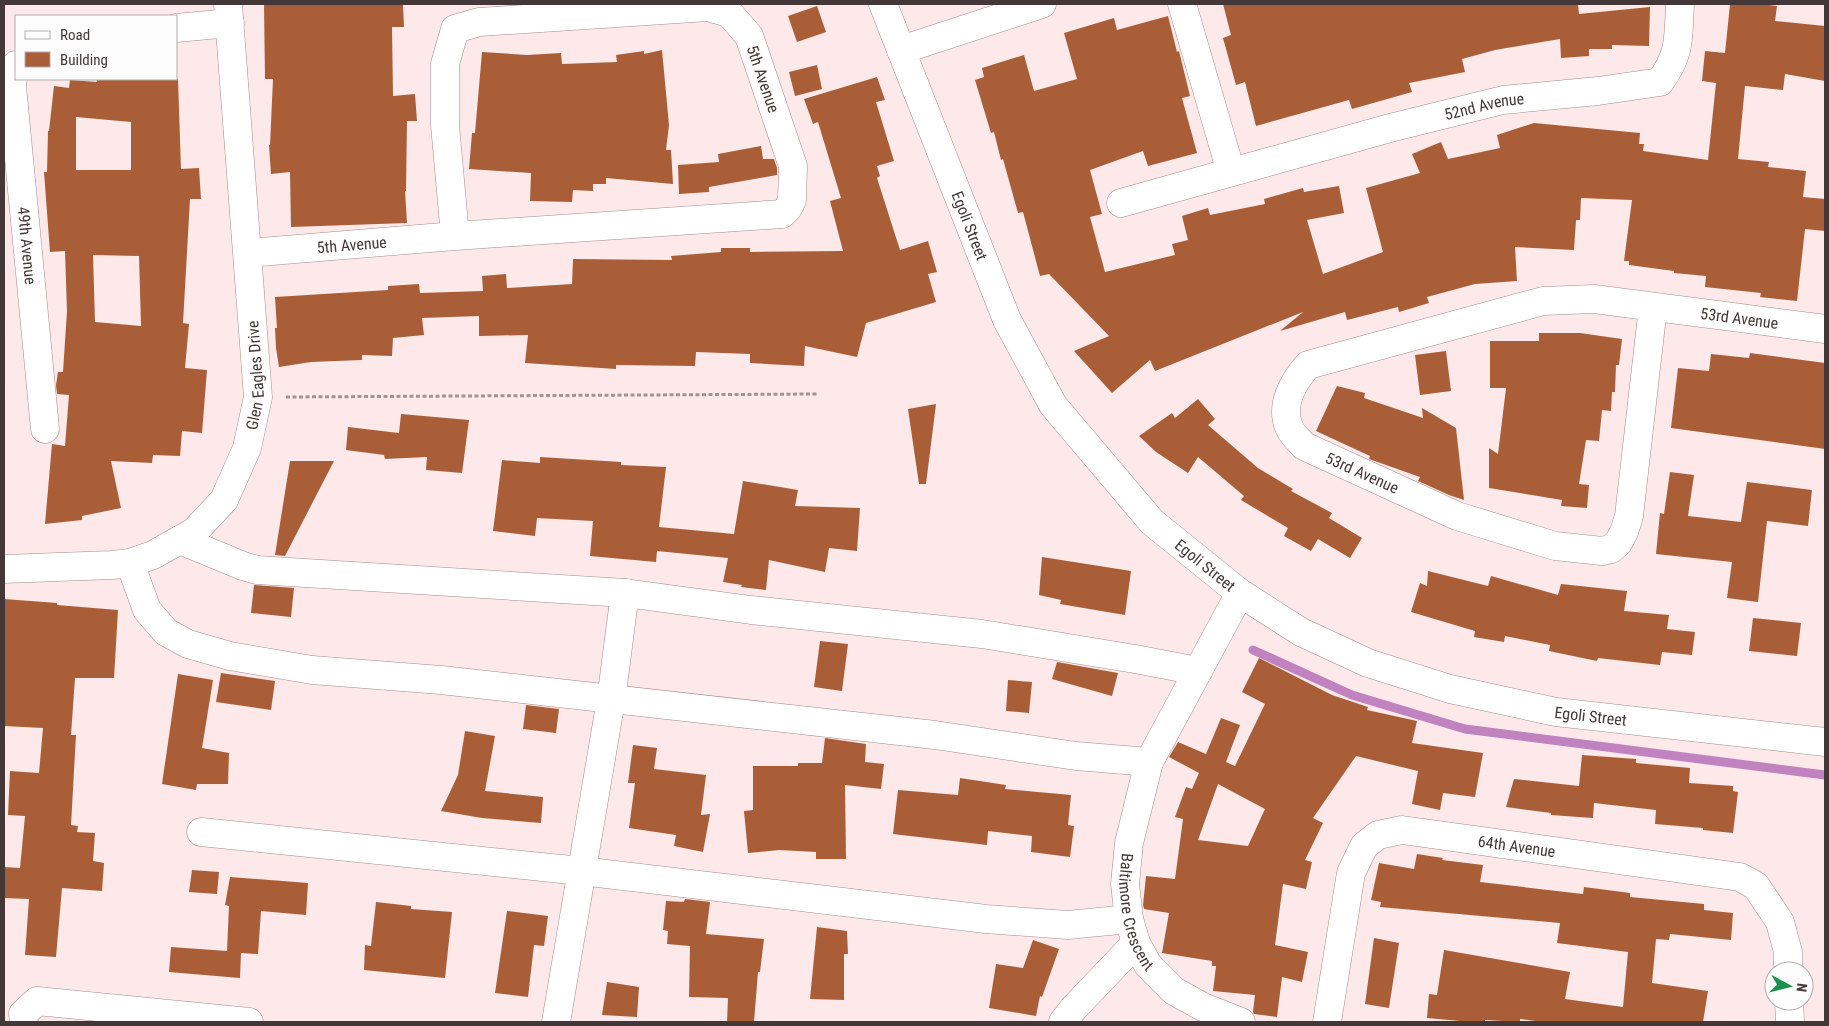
<svg xmlns="http://www.w3.org/2000/svg" width="1829" height="1026" font-family="'Roboto Condensed',sans-serif">
<rect width="100%" height="100%" fill="#fde9e9"/>
<g fill="none" stroke-linecap="round" stroke-linejoin="round">
<path stroke="#c083c0" stroke-width="9" d="M1253 650 1352 695 1465 729 1825 775"/>
</g>
<path fill="#aa5e38" fill-rule="evenodd" d="M264 4H403L404 27H392L393 96 415 94 417 121H407L406 191H405L407 223 291 227 290 172 271 174 269 145H270L273 79H265Z
M1223 4H1578L1579 14 1650 7 1649 46 1612 45V49H1589V56L1561 58 1560 39 1495 50 1462 59 1465 72 1409 83 1412 92 1352 109 1349 100 1256 126 1245 82 1236 85 1223 38 1231 35Z
M1730 4H1761L1777 6 1775 21 1825 26V81L1785 74 1783 90 1745 86 1738 159 1769 162 1768 167 1806 171 1803 197 1825 199V231L1805 229 1797 301 1760 297 1761 293 1705 287 1706 276 1674 273V271L1629 265V261H1624L1632 200 1581 198 1580 220H1576L1574 250 1515 247 1517 281 1475 284 1427 297 1429 303 1399 312 1398 307 1347 320 1345 312 1280 331 1303 312 1155 371 1150 360 1112 393 1074 351 1109 336 1049 274 1040 276 1023 212 1018 213 1003 159 1001 160 994 132 991 133 975 80 984 77 982 68 1024 55 1034 91 1077 79 1064 33 1114 18 1117 30 1168 16 1177 52 1179 51 1190 96 1182 98 1197 153 1148 166 1143 151 1090 170 1102 214 1090 217 1105 272 1175 255 1172 244 1188 240 1182 216 1208 208 1210 215 1265 204 1264 199 1303 188 1304 192 1339 186 1344 213 1307 220 1323 274 1383 252 1366 188 1420 173 1412 154 1441 142 1448 159 1500 148 1497 135 1534 123 1640 133 1639 144H1644L1643 151 1708 160 1716 83 1702 81 1705 51 1725 53Z
M817 6 826 32 797 42 788 16Z
M662 50 669 125 666 150H671L673 184 606 178V184H593V191L573 190 572 202 530 201 531 173 469 169 472 133H475L482 52 527 55 561 53 562 64 617 62 616 55 644 51V54Z
M817 65 822 89 795 96 789 72Z
M877 77 885 100 876 102 894 161 877 166 880 176 877 178 900 250 928 241 937 272 928 274 936 302 866 323 857 357 805 346 804 366 750 363V354L696 352 695 366 616 365V369L525 363 528 335 479 336V316L422 318 424 335 393 338 392 356 362 355V360L311 362 279 367 276 348 275 328H277L275 297 388 290V286L419 284 420 293 483 291 482 276 506 274 507 288 572 284 573 259 672 260 671 256 721 252V248H750V252L843 251 830 201 841 198 818 122 813 124 804 99Z
M97 79H178L181 169 199 168 201 199H190L183 323 189 324 185 368 207 370 202 433 182 431 180 456 153 455 152 463 111 461 121 508 82 516V520L45 524 52 444 65 446 69 395 57 394 56 385 58 372H63L67 311 65 251 50 252 44 172H47L48 131H49L54 86 69 88 70 80 97 82ZM76 117 131 122V170H76ZM93 255 139 256 141 326 95 322Z
M761 146 763 159H774L777 168V175L709 187V192L679 194 678 165 719 162 718 154Z
M1539 333H1580L1622 339 1619 365H1616L1615 392H1612L1611 411 1602 410 1599 441 1586 440 1579 484 1589 485 1587 508 1561 506 1562 500 1489 488V448L1498 454 1506 388H1490V341H1539Z
M1446 351 1451 391 1420 395 1415 355Z
M1750 353 1825 363V449L1671 428 1678 368 1709 371 1711 354 1749 358Z
M1337 386 1365 393 1364 398 1423 418 1422 408 1456 428 1464 500 1449 495 1418 481 1420 477 1369 459 1370 456 1316 431Z
M1198 399 1215 419 1208 425 1258 468 1293 489 1291 491 1332 513 1329 518 1362 538 1350 558 1318 539 1311 551 1284 536 1288 528 1241 500 1244 496 1198 457 1188 473 1156 452 1139 436 1172 413 1175 418Z
M936 404 926 484H919L908 409Z
M401 414 469 420 462 473 426 470 427 457 385 459 384 455 346 450 348 427 399 433Z
M540 457 621 462V465L666 467 659 527 734 534 743 481 798 490 795 506 860 508 857 551 829 548 825 572 769 560 766 590 741 587 742 585 723 582 728 558 657 551 656 562 590 556 593 521 537 518 535 536 493 531 502 460 540 463Z
M290 461H334L285 556 275 555Z
M1670 472 1694 475 1688 516 1741 522 1747 482 1812 490 1808 526 1767 521 1758 602 1727 598 1732 562 1656 554 1660 513 1664 514Z
M1042 557 1131 571 1125 615 1060 604 1061 600 1039 595Z
M1428 571 1488 586 1491 576 1558 595 1561 584 1627 591 1624 611 1669 615 1667 629 1695 632 1692 655 1662 652 1660 665 1598 658 1597 661 1549 651 1550 645 1505 636 1504 642 1474 637 1475 631 1411 612 1420 583 1427 586Z
M254 585 294 588 291 617 251 613Z
M4 599 57 603V605L118 610 114 678H75L71 735H76L71 825 78 826 77 832 95 833 93 861 104 863 102 891 62 888 56 957 25 955 29 899 4 898V867L20 868 25 816 8 815 10 771 39 773 43 728 4 726Z
M1753 618 1801 623 1797 656 1749 651Z
M820 641 848 644 842 691 814 687Z
M1259 658 1332 695 1368 707 1367 710 1417 721 1412 743 1483 753 1475 797 1443 793 1440 810 1412 804 1418 771 1356 756 1313 818 1323 823 1305 860 1312 862 1306 889 1283 884 1275 945 1308 952 1302 982 1282 977 1277 1017 1254 1014 1253 1012 1255 995 1213 991 1216 966H1212V961L1162 953 1169 913 1144 909 1143 905 1146 876 1175 879 1183 819 1175 817 1186 787 1192 789 1199 773 1169 757 1178 742 1206 754 1221 718 1240 725 1226 762 1235 766 1265 704 1242 692ZM1218 784 1265 809 1248 846 1198 840Z
M1057 662 1118 673 1112 696 1052 679Z
M221 673 275 681 271 710 216 702Z
M178 674 213 680 202 748 229 753 228 784H197L196 790 162 784Z
M1008 680 1032 682 1029 713 1006 711Z
M526 705 559 709 556 733 523 729Z
M465 731 495 736 485 791 543 797 541 823 482 818 441 811 458 775Z
M825 738 866 744 865 762 884 764 881 789 845 785 846 859H816V852L779 850 748 853 744 811 753 810V766H798V763H822Z
M633 745 657 748 654 769 706 775 701 815 710 814 703 852 674 846 676 835 629 828 635 783H628Z
M1582 755 1636 759V763L1690 768 1689 783 1733 786V791L1738 792 1733 833 1703 830V828L1655 824 1656 810 1594 803 1593 818 1551 815V813L1506 807 1514 779 1579 786Z
M960 778 1006 785 1005 789 1071 795 1068 825 1074 826 1070 857 1031 852 1032 836 988 831 987 845 893 834 898 790 958 795Z
M1417 854 1443 858 1442 860 1483 865 1480 882 1583 894 1584 887 1630 893V897L1704 904V910L1733 913 1731 940 1670 934 1669 940 1656 939 1652 983 1708 991 1703 1022H1543L1520 1019V1022L1485 1020V1022H1471L1427 1018 1429 994 1437 995 1444 950 1570 972 1565 999 1623 1007 1628 952 1557 943 1560 923 1380 907 1381 902 1371 900 1379 863 1414 869Z
M192 870 219 872 217 894 189 892Z
M230 877 308 883 306 915 261 911 258 954 241 953 240 978 169 972 171 947 227 951 229 906 225 905Z
M685 899 710 902 706 934 764 939 760 972H758L754 1022H727L728 998 689 997 690 946 667 944 668 931 663 930 666 901 684 902Z
M376 902 411 906V909L452 912 445 978 364 970 365 945 371 946Z
M507 911 548 916 544 946 534 945 528 997 495 993Z
M817 927 847 931 848 954H844V1000L810 999Z
M1374 938 1399 943 1389 1008 1365 1004Z
M1033 940 1059 949 1042 997 1040 996 1036 1016 989 1008 996 964 1023 968Z
M607 982 639 987 637 1017 602 1015Z"/>
<g fill="none" stroke-linecap="round" stroke-linejoin="round">
<g stroke="#a78a8a" stroke-width="29">
<g id="minor">
<path id="s1" d="M883 4 1007 320 1053 405 1152 522 1240 593 1301 632 1368 663 1450 689 1556 712 1825 742"/>
<path d="M1182 4 1231 172"/>
<path d="M176 28 230 23"/>
<path d="M901 50 1042 4"/>
<path id="s2" d="M16 65 14 68 12 86 45 429"/>
<path id="s3" d="M1121 203 1390 128 1503 100 1598 91 1660 82C1681 53 1678 38 1680 4"/>
<path id="s4" d="M248 253 455 236 782 214 788 208 792 200 793 166 749 36 729 13 708 7 479 22 455 29 445 64V125L455 236"/>
<path id="s5" d="M1653 307 1629 516 1624 532 1618 543 1611 549 1602 551 1555 546 1457 516 1304 446C1299 440 1292 435 1289 427 1280 405 1293 382 1308 365L1543 301 1594 299 1825 329"/>
<path d="M180 540 243 566 257 570 625 593 751 610 982 634 1135 659 1198 671"/>
<path d="M130 563 147 610 166 632 188 644 230 656 312 670 441 680 935 735 1076 756 1149 762"/>
<path id="s6" d="M4 569 112 565 130 563 153 555 194 532 224 500 247 448 258 397 228 4"/>
<path id="s7" d="M1240 593 1149 762 1129 843 1125 884 1129 919 1136 943 1148 965 1174 991 1203 1007 1241 1022"/>
<path d="M201 832 581 871 986 919 1068 925 1129 919"/>
<path d="M1789 1001 1790 1022"/>
<path d="M24 1022 23 1014 37 1001 249 1022"/>
<path d="M556 1022 611 700 625 593"/>
<path d="M1063 1022 1074 1008 1136 943"/>
<path id="s8" d="M1327 1022 1351 873 1364 846 1378 835 1402 830 1740 877 1756 886 1780 922 1788 952V971"/>
</g>
</g>
<path stroke="#a39292" stroke-width="3" stroke-dasharray="4 2.5" stroke-linecap="butt" d="M286 397 819 394"/>
<use href="#minor" stroke="#fff" stroke-width="28"/>
</g>
<g text-anchor="middle" dominant-baseline="central" stroke-width="5" stroke-linejoin="round" paint-order="stroke">
<g font-size="16" fill="#443737" stroke="#fcfcfc">
<text transform="translate(763 79) rotate(71)">5th Avenue</text>
<text stroke="none"><textPath href="#s3" startOffset="376">52nd Avenue</textPath></text>
<text stroke="none"><textPath href="#s1" startOffset="238">Egoli Street</textPath></text>
<text stroke="none"><textPath href="#s4" startOffset="104">5th Avenue</textPath></text>
<text stroke="none"><textPath href="#s2" startOffset="182">49th Avenue</textPath></text>
<text stroke="none"><textPath href="#s5" startOffset="1110">53rd Avenue</textPath></text>
<text stroke="none"><textPath href="#s6" startOffset="372">Glen Eagles Drive</textPath></text>
<text transform="translate(1362 473) rotate(24)">53rd Avenue</text>
<text stroke="none"><textPath href="#s1" startOffset="658">Egoli Street</textPath></text>
<text stroke="none"><textPath href="#s1" startOffset="1078">Egoli Street</textPath></text>
<text stroke="none"><textPath href="#s8" startOffset="339">64th Avenue</textPath></text>
<text stroke="none"><textPath href="#s7" startOffset="346">Baltimore Crescent</textPath></text>
</g>
</g>
<rect width="1829" height="1026" fill="none" stroke="#443737" stroke-width="10"/>
<rect x="15" y="15" width="162" height="65" fill="#fcfcfc" stroke="#b2adad"/>
<rect x="25" y="31" width="25" height="8" fill="#ffffff" stroke="#b2adad"/>
<text x="60" y="40" font-size="15" fill="#443737">Road</text>
<rect x="25" y="52" width="25" height="15" fill="#aa5e38" stroke="#b2adad"/>
<text x="60" y="65" font-size="15" fill="#443737">Building</text>
<g transform="translate(1789 986) rotate(97)"><circle r="24" fill="#fcfcfc" stroke="#b2adad"/>
<path d="M0-4L9 19L0 12L-9 19Z" fill="#18924e"/>
<text y="-8" font-size="14" font-weight="bold" text-anchor="middle" fill="#443737">N</text>
</g>
</svg>
